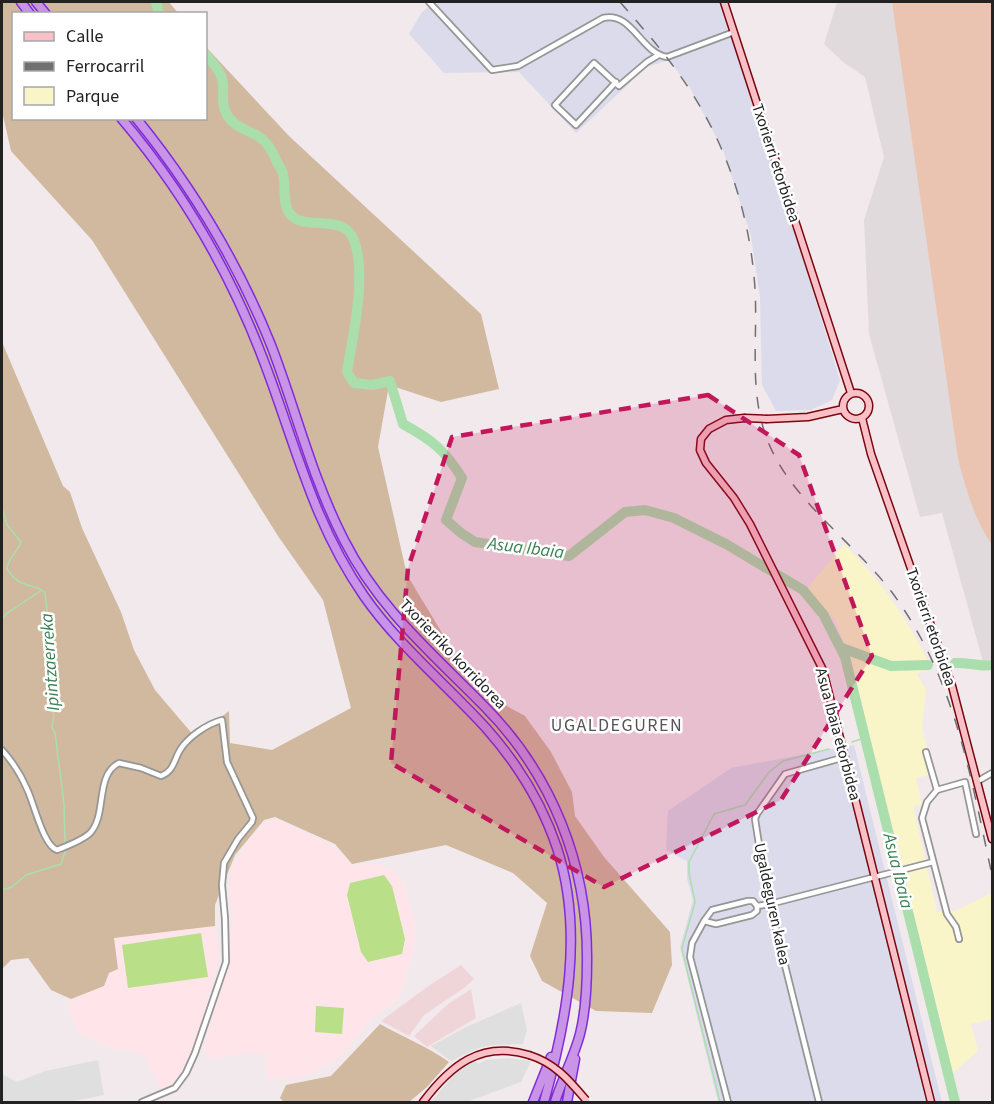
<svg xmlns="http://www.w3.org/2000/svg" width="994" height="1104" font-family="'Source Sans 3',sans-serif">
<rect width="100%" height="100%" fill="#f2e9ed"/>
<path fill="#e0dfe0" d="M521 1003 527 1030 523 1044 495 1045 481 1047 451 1061 431 1046 464 1028Z
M508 1058 531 1061 521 1082 467 1102H431L454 1074 472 1060 479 1064 486 1060Z
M98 1060 104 1095 69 1102H2V1074L17 1082 45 1071Z"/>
<path fill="#dbdbeb" d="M435 2H724L840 380 832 400 811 410 776 411 762 385 760 297 751 236 723 150 690 88 669 60 647 67 576 133 519 72 444 73 409 34 422 12Z
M854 745 942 1102H718L680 947 693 900 687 879V861L666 850 668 811 731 768Z"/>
<path fill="#ffe5ea" d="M277 819 333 846 353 865 379 864 399 876 404 885 416 926 414 947 407 974 401 994 391 1006 373 1016 339 1059 302 1077 267 1080 265 1054 243 1053 214 1060 206 1055 203 1048 232 954 228 951 233 919 228 888 232 868 250 839 265 822Z
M215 926 219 961 192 1054 185 1067 171 1084 162 1090 144 1056 138 1052 112 1049 91 1039 77 1030 69 1010 71 999 104 986 114 938Z"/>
<path fill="#e1dadd" d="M837 2H992V659L983 662 942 513 920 517 869 334 864 220 884 157 865 77 843 62 824 44Z"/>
<path fill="#f0d5d8" d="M461 965 474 979 464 988 424 1015 409 1036 381 1021 427 987Z
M471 989 476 1018 427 1047 414 1036 448 1004Z"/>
<path fill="#eac4b1" d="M892 2H992V545C974 519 966 489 958 459Z"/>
<path fill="#d0b99f" d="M2 2H169L178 13 14 14V118H206V47L289 136 481 314 499 389 441 402 389 385 378 447 407 575 456 656 481 692 525 716 551 752 572 792 575 816 604 857 670 932 672 965 652 1013 596 1011 542 981 530 956 547 903 513 873 446 845 352 864 335 844 275 817 264 820 235 855 215 905V926L114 938 118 969 109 973 104 986 71 999 51 990 28 958 11 960 2 969V342L63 486 70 492 82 528 121 612 134 650 155 690 195 737 229 711 230 743 272 750 351 708 323 600 278 536 92 240 11 151 2 111Z
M380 1024C403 1037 428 1047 449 1062L427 1087 409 1102H284L280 1098 286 1085 331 1076Z"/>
<path fill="#f9f5c8" d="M844 544C881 580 909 621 931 667L917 674 926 690 922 728 933 774 916 778 922 805 913 806 937 912 955 911 992 893V1019L971 1024 978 1051 953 1073 852 664 835 620 807 589Z"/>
<path fill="#b9df89" d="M384 875 392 886 405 939 402 954 368 962 361 952 347 895 350 883Z
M201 933 208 977 128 988 122 945Z
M316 1006 344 1008 342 1034 315 1032Z"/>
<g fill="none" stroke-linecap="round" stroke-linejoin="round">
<path stroke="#abdead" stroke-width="1.5" d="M2 508 7 525 21 542C18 552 8 557 7 569 21 591 35 582 45 593L50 635 47 654 54 717 52 727 55 733 64 804 65 844
M2 619 6 614 42 590
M852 742 864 738
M2 890 12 887 26 875 61 864 65 852
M720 1102 683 954 682 948 695 902 689 873V862L714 814 745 805 769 772 783 761 829 749"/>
<path stroke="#abdead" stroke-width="10" d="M156 2 159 14
M206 55C214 64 223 74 223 86 224 97 221 103 226 113 233 127 246 129 258 136 268 142 273 152 277 162 279 166 282 170 283 174 286 187 282 205 290 214 305 232 343 212 354 240 367 275 353 335 347 372L354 383 372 385 390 381 403 424C432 440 444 449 462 478L446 520 461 533 475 542 569 556 625 512 645 510 674 518 726 544 803 590 823 614 845 657 955 1102
M842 648 891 666 928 665
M955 663C968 662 980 667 992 665"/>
<g stroke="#969696" stroke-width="8">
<path id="street" d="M429 2 492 70 518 66 603 18C632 11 641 53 667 57L734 32
M616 82 576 125 555 105 594 63 619 86 647 62 657 56
M2 750C12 761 21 775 27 789 34 803 43 845 57 850 67 846 84 840 91 832 107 813 95 775 119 763L141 768 161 776C174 771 174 760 180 750 188 737 207 724 222 720L227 762 253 818 252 822 238 839 224 863 222 885 225 919 226 962 195 1053 186 1073 175 1088 142 1102
M926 752 937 790 927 802 922 818 947 914 956 927 959 939
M978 781 992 773
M937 790 965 782 976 834
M757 906V911L752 915 716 924 704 921 712 910 748 901H753L757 906 770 904 933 862
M704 921 692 943 690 957 728 1102
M819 1102 766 889 755 819 757 814 785 774 845 757"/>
</g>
<g stroke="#7b070e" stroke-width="9">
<path id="secondary" d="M724 2 851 393
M843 406a13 13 0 1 1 26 0a13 13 0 1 1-26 0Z
M744 418 726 420 709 429 701 439 700 450 706 463 734 498 750 524 823 670 931 1102
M862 418 871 454 952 686 992 839
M767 419 808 417 843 409
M423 1102C450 1066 481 1040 529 1055"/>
</g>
<g stroke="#802cd9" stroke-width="11">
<path id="highway" d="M21 2 30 14
M36 2 46 14
M121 118C182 190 230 272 263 359 295 442 312 521 364 596 398 645 446 684 486 728 517 763 542 803 557 848 584 931 567 1020 544 1102
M136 118C192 187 238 263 271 345 296 410 312 478 344 540 379 609 432 653 485 707 552 775 588 865 587 961 587 985 586 1010 580 1034 574 1057 562 1079 555 1102
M533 1102 551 1057
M567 1102 575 1059"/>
</g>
<use href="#street" stroke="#fff" stroke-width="4.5"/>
<use href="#secondary" stroke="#f9c0c7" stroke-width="6"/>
<use href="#highway" stroke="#c993e7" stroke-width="8"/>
<path stroke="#707070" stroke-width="1.5" stroke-dasharray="12 12" stroke-linecap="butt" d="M620 2C639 24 659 46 676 70 723 133 750 210 755 289 758 341 748 395 769 444 792 500 854 543 891 591 955 677 970 774 992 875"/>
<g stroke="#7b070e" stroke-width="9" stroke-linecap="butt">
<path id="secondary-bridge" d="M744 418 767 419
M529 1055C555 1063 569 1080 586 1100"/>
</g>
<use href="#secondary-bridge" stroke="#f9c0c7" stroke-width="6"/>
</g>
<path fill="#c2185b" fill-opacity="0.2" stroke="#c2185b" stroke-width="4.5" stroke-dasharray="12 8" stroke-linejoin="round" d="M708 395 799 455 872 656 781 800 604 887 391 763 408 568 452 437Z"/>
<g text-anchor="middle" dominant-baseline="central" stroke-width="5" stroke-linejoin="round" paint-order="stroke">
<g font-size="16" fill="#222" stroke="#fff">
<text transform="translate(776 163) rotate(72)">Txorierri etorbidea</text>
<text transform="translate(931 627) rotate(71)">Txorierri etorbidea</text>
<text transform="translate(453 654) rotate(46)">Txorierriko korridorea</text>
<text transform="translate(838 734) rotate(75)">Asua Ibaia etorbidea</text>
<text transform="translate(772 904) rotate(78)">Ugaldeguren kalea</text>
</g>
<g font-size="18" font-style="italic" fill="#3c8153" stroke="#fff">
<text transform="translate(526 548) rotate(7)">Asua Ibaia</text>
<text transform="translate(50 662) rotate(-94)">Ipintzaerreka</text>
<text transform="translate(898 871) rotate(76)">Asua Ibaia</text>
</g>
<g font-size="18" letter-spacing="1.5" fill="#555" stroke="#fff">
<text x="617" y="725">UGALDEGUREN</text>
</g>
</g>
<rect width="994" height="1104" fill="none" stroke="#222222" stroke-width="6"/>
<rect x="12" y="12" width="195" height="108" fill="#ffffff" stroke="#a7a7a7" stroke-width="1.5"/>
<rect x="24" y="32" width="30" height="9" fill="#f9c0c7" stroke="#a7a7a7" stroke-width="1.5"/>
<text x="66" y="42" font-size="18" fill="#222222">Calle</text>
<rect x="24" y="62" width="30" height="9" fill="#707070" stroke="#a7a7a7" stroke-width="1.5"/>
<text x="66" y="72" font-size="18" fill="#222222">Ferrocarril</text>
<rect x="24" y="87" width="30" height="18" fill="#f9f5c8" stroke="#a7a7a7" stroke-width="1.5"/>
<text x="66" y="102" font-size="18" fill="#222222">Parque</text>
</svg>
